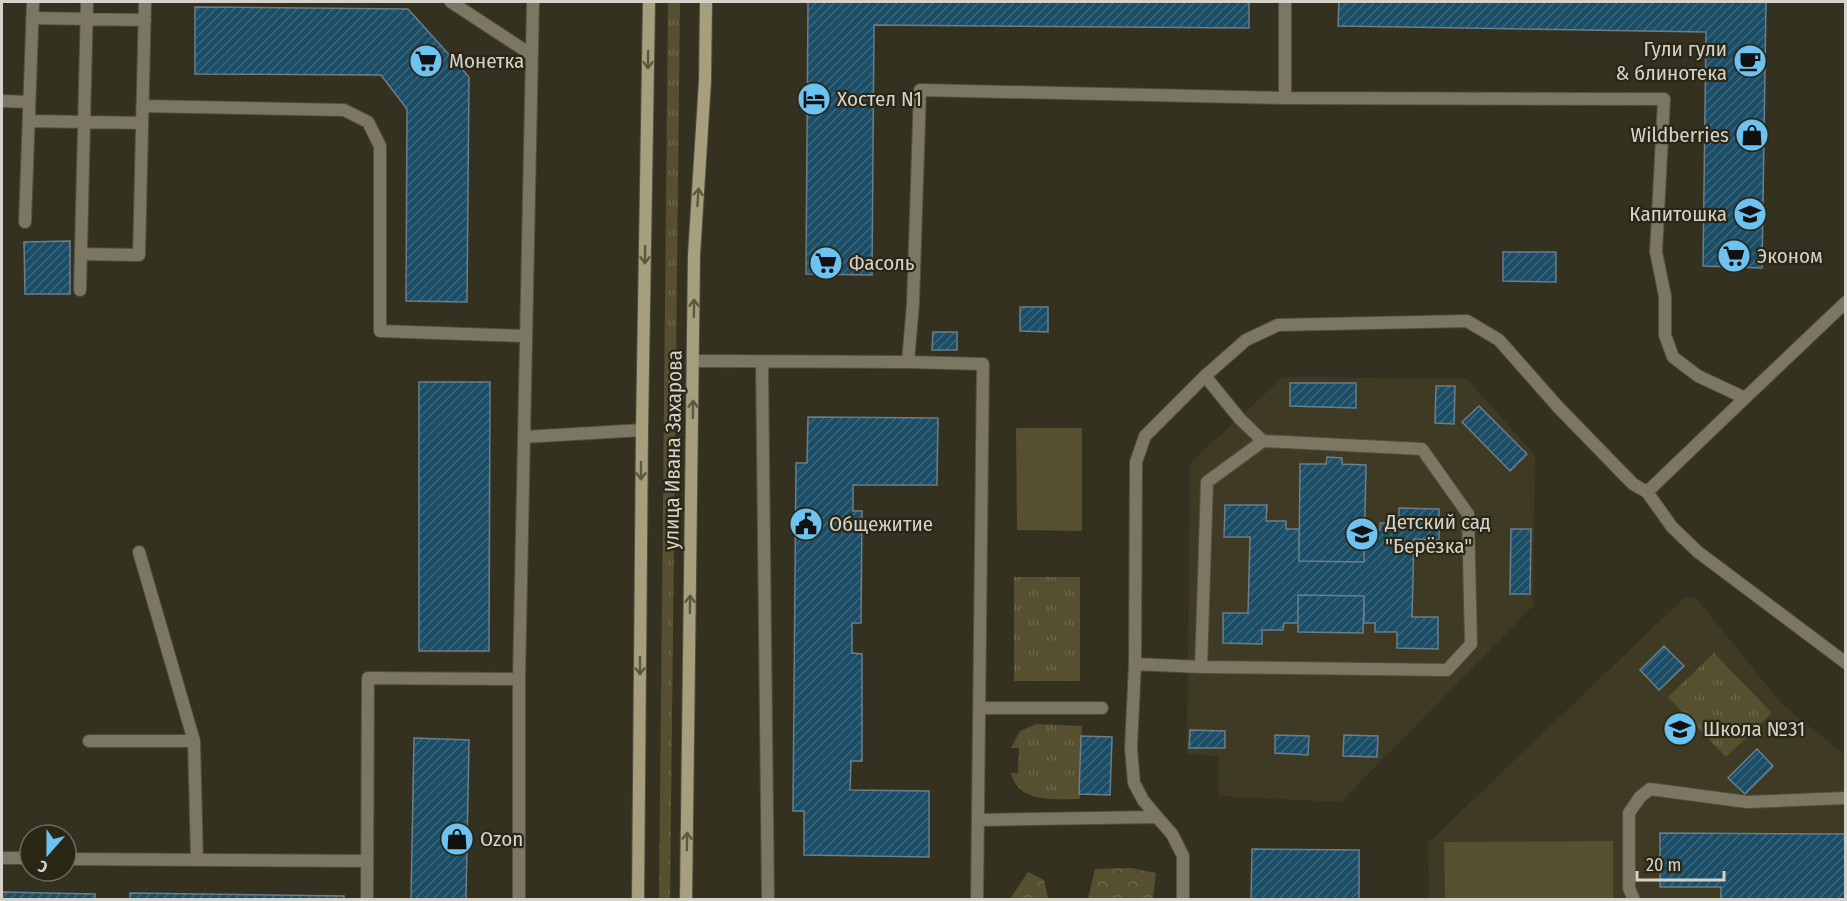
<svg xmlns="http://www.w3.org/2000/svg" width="1847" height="901" font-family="'Fira Sans Condensed',sans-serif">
<defs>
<pattern id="grass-tufts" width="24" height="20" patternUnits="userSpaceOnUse" patternTransform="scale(1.5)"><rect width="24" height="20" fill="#564f30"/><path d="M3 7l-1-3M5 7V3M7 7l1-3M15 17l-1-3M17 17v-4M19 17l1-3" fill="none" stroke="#6d674d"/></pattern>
<pattern id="forest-crowns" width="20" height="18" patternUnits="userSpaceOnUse" patternTransform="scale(1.5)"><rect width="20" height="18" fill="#564f30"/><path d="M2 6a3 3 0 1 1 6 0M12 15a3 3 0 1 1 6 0" fill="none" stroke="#6d674d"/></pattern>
<pattern id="building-hatch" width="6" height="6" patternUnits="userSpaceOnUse" patternTransform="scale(1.5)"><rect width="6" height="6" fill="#1b4d67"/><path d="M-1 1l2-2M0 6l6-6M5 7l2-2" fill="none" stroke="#3b667b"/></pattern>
</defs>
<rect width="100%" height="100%" fill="#343121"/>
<path fill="#3e3a23" d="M1283 377 1467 379 1535 455 1533 606 1341 802 1219 796V756L1187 754 1190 463Z
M1685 597 1696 598 1782 704 1845 755V899H1429L1428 843Z"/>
<path fill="url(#grass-tufts)" d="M668 2H680L670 899 659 900Z
M1014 577H1080V681H1014Z
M1714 653 1772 713 1726 757 1668 697Z
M1036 724 1082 726 1080 799C1055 799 1018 804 1011 773H1018L1019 748H1011L1020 731Z"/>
<path fill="url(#forest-crowns)" d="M1131 868 1156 873 1153 899H1088L1095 869Z
M1028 872 1044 880 1048 899H1010Z"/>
<path fill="#564f30" d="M1016 428H1082V531L1017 530Z
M1613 841V899H1445L1444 842Z"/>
<path fill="url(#building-hatch)" stroke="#6b7e89" stroke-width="1.5" d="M808 2H1249V28L874 25 872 275 806 274Z
M1339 2H1766L1762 268 1703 266 1706 32 1338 26Z
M195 7 408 9 469 77 467 302 406 301 407 109 381 75 195 74Z
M70 241V294H25L24 242Z
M1503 252H1556V282L1503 281Z
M1020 307H1048V332L1020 331Z
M933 332H957V350H932Z
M419 382H490L489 651H419Z
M1290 383H1356V408L1290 406Z
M1436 386H1455L1454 424 1435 423Z
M1479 406 1527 454 1510 471 1462 422Z
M808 417 938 418 937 485H853V511H862L861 623H852V653L862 654V761H851L850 790 929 791V857L804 855V811H793L796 463H807Z
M1327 457 1342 458V464L1366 465 1364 562 1299 561 1300 464H1326Z
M1225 505H1267L1266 521H1286V529H1299V561L1364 562 1365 530H1380V523H1399V508L1439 509V540L1414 539 1412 617H1438V649L1397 648V632H1375V623H1364V596L1298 595V623H1284L1283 630H1262V644L1223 643V613H1248L1250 537H1224Z
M1511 529H1531L1530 594H1510Z
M1298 595 1364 596 1363 633 1298 632Z
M1664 646 1684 666 1659 690 1640 670Z
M1190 730 1225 731V748H1189Z
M1275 735 1309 736 1308 755 1275 753Z
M1344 735 1378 736 1377 757 1343 756Z
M1081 736 1112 737 1110 795 1079 794Z
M414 738 469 740 466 900H411Z
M1757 749 1773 766 1745 794 1728 778Z
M1660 833 1846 834V900H1721V887H1660Z
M1252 849 1359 850V900H1251Z
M2 892 95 894V900H2Z
M130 893 344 896V900H130Z"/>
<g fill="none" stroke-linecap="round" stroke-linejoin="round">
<g stroke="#514e3f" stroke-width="14">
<path id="lane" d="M451 2 532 55
M32 18 145 20
M1285 98V2
M2 101 29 102
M142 106 344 110 368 122 380 146V331L526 336
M29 121 142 123
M25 222 33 2
M81 254 139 255 145 2
M80 290 87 2
M693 361 908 362 983 364 977 900
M762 362 768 900
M908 362 913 304 920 90 1285 98 1664 99 1656 252 1665 296V335L1673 357 1698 376 1745 398 1846 302
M1205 376 1240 419 1263 441
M524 437 642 430
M1647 492 1745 398
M139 552 194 741
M1135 664 1201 667 1447 670 1471 644 1468 514 1422 449 1263 441 1207 482 1201 667
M979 708H1102
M89 741H194L197 860
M1157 817 1143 800 1134 783 1131 748 1135 664 1136 462 1145 436 1205 376 1246 340 1278 325 1467 321 1499 340 1559 408 1633 484 1647 492 1672 527 1698 552 1846 663
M978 820 1157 817 1172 834 1183 856V900
M2 858H30
M66 859 367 861
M367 900 368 678 519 679
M519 900V679L533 2
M1634 900 1629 888V813L1640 797 1650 789 1747 802 1846 798"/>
</g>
<g stroke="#514e3f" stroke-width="14">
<path id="secondary" d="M638 900 642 430 649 2
M686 900 694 255 705 81 706 2"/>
</g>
<use href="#lane" stroke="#7b7763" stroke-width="12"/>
<use href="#secondary" stroke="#a59f7e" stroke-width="12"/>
</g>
<defs><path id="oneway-shaft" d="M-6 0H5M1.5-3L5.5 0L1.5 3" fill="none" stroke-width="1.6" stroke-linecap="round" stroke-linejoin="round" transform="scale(1.5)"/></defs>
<g stroke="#5b5740">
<use href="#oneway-shaft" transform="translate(648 60) rotate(91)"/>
<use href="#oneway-shaft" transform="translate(698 197) rotate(-86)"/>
<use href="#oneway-shaft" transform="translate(645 255) rotate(91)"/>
<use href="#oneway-shaft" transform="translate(694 308) rotate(-89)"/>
<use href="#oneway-shaft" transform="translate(693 409) rotate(-89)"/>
<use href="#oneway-shaft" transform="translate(641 471) rotate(90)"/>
<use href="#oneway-shaft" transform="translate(690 604) rotate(-89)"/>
<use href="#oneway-shaft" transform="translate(640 666) rotate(90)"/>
<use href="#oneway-shaft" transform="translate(687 841) rotate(-89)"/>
</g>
<defs>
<g id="supermarket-disc" transform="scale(1.725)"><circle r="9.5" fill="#6cc3f2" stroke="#2a2717"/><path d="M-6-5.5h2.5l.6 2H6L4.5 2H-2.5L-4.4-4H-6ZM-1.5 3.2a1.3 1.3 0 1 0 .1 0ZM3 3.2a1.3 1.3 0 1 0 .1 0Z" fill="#111"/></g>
<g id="cafe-disc" transform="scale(1.725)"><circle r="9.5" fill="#6cc3f2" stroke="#2a2717"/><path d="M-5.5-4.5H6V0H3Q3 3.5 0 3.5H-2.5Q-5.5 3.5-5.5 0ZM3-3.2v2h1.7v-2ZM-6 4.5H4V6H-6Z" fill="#111"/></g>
<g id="hotel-disc" transform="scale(1.725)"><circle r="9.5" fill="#6cc3f2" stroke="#2a2717"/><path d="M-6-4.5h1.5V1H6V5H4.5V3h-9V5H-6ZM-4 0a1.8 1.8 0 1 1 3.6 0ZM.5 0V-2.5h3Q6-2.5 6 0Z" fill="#111"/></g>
<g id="shop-disc" transform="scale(1.725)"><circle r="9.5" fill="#6cc3f2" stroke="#2a2717"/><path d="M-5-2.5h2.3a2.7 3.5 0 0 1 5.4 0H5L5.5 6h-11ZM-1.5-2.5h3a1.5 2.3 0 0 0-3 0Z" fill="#111"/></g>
<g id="school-disc" transform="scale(1.725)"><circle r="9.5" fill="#6cc3f2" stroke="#2a2717"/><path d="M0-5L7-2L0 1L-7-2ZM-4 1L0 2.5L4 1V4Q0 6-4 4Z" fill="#111"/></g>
<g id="civic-disc" transform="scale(1.725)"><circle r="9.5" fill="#6cc3f2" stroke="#2a2717"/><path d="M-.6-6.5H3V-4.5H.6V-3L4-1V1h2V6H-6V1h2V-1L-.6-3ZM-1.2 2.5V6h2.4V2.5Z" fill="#111"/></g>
</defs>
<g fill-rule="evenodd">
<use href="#supermarket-disc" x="426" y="61"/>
<use href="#cafe-disc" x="1750" y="61"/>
<use href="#hotel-disc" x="814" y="99"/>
<use href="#shop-disc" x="1752" y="135"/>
<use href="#school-disc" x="1750" y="214"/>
<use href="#supermarket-disc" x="1734" y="256"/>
<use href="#supermarket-disc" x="826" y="263"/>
<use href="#civic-disc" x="806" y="524"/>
<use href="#school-disc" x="1362" y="534"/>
<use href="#school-disc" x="1680" y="729"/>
<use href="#shop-disc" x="457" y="839"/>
</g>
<g text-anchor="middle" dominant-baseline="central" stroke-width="4.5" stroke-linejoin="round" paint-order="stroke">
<g font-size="21" fill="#d5d3c9" stroke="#2a2717" text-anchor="start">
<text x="1727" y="49" text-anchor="end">Гули гули<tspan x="1727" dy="24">&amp; блинотека</tspan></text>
<text x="449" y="61">Монетка</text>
<text x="837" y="99">Хостел N1</text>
<text x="1729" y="135" text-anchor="end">Wildberries</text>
<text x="1727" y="214" text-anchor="end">Капитошка</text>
<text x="1757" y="256">Эконом</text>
<text x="849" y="263">Фасоль</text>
<text x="1385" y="522">Детский сад<tspan x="1385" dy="24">"Берёзка"</tspan></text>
<text x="829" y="524">Общежитие</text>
<text x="1703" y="729">Школа №31</text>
<text x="480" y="839">Ozon</text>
</g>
<g font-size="21" fill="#d5d3c9" stroke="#2a2717">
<text transform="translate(673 450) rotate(-89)">улица Ивана Захарова</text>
</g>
</g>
<rect width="1847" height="901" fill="none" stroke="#d5d3c9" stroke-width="6"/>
<g transform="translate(48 853) rotate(201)"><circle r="28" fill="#2a2717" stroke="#6e6c5e" stroke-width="1.5"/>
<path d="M0-4.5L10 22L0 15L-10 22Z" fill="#6cc3f2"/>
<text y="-9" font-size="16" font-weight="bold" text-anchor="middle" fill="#d5d3c9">С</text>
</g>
<path d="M1637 871v9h87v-9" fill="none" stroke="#d5d3c9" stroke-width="3"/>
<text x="1646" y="871" font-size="18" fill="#d5d3c9" stroke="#2a2717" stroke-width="4.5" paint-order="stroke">20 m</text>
</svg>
